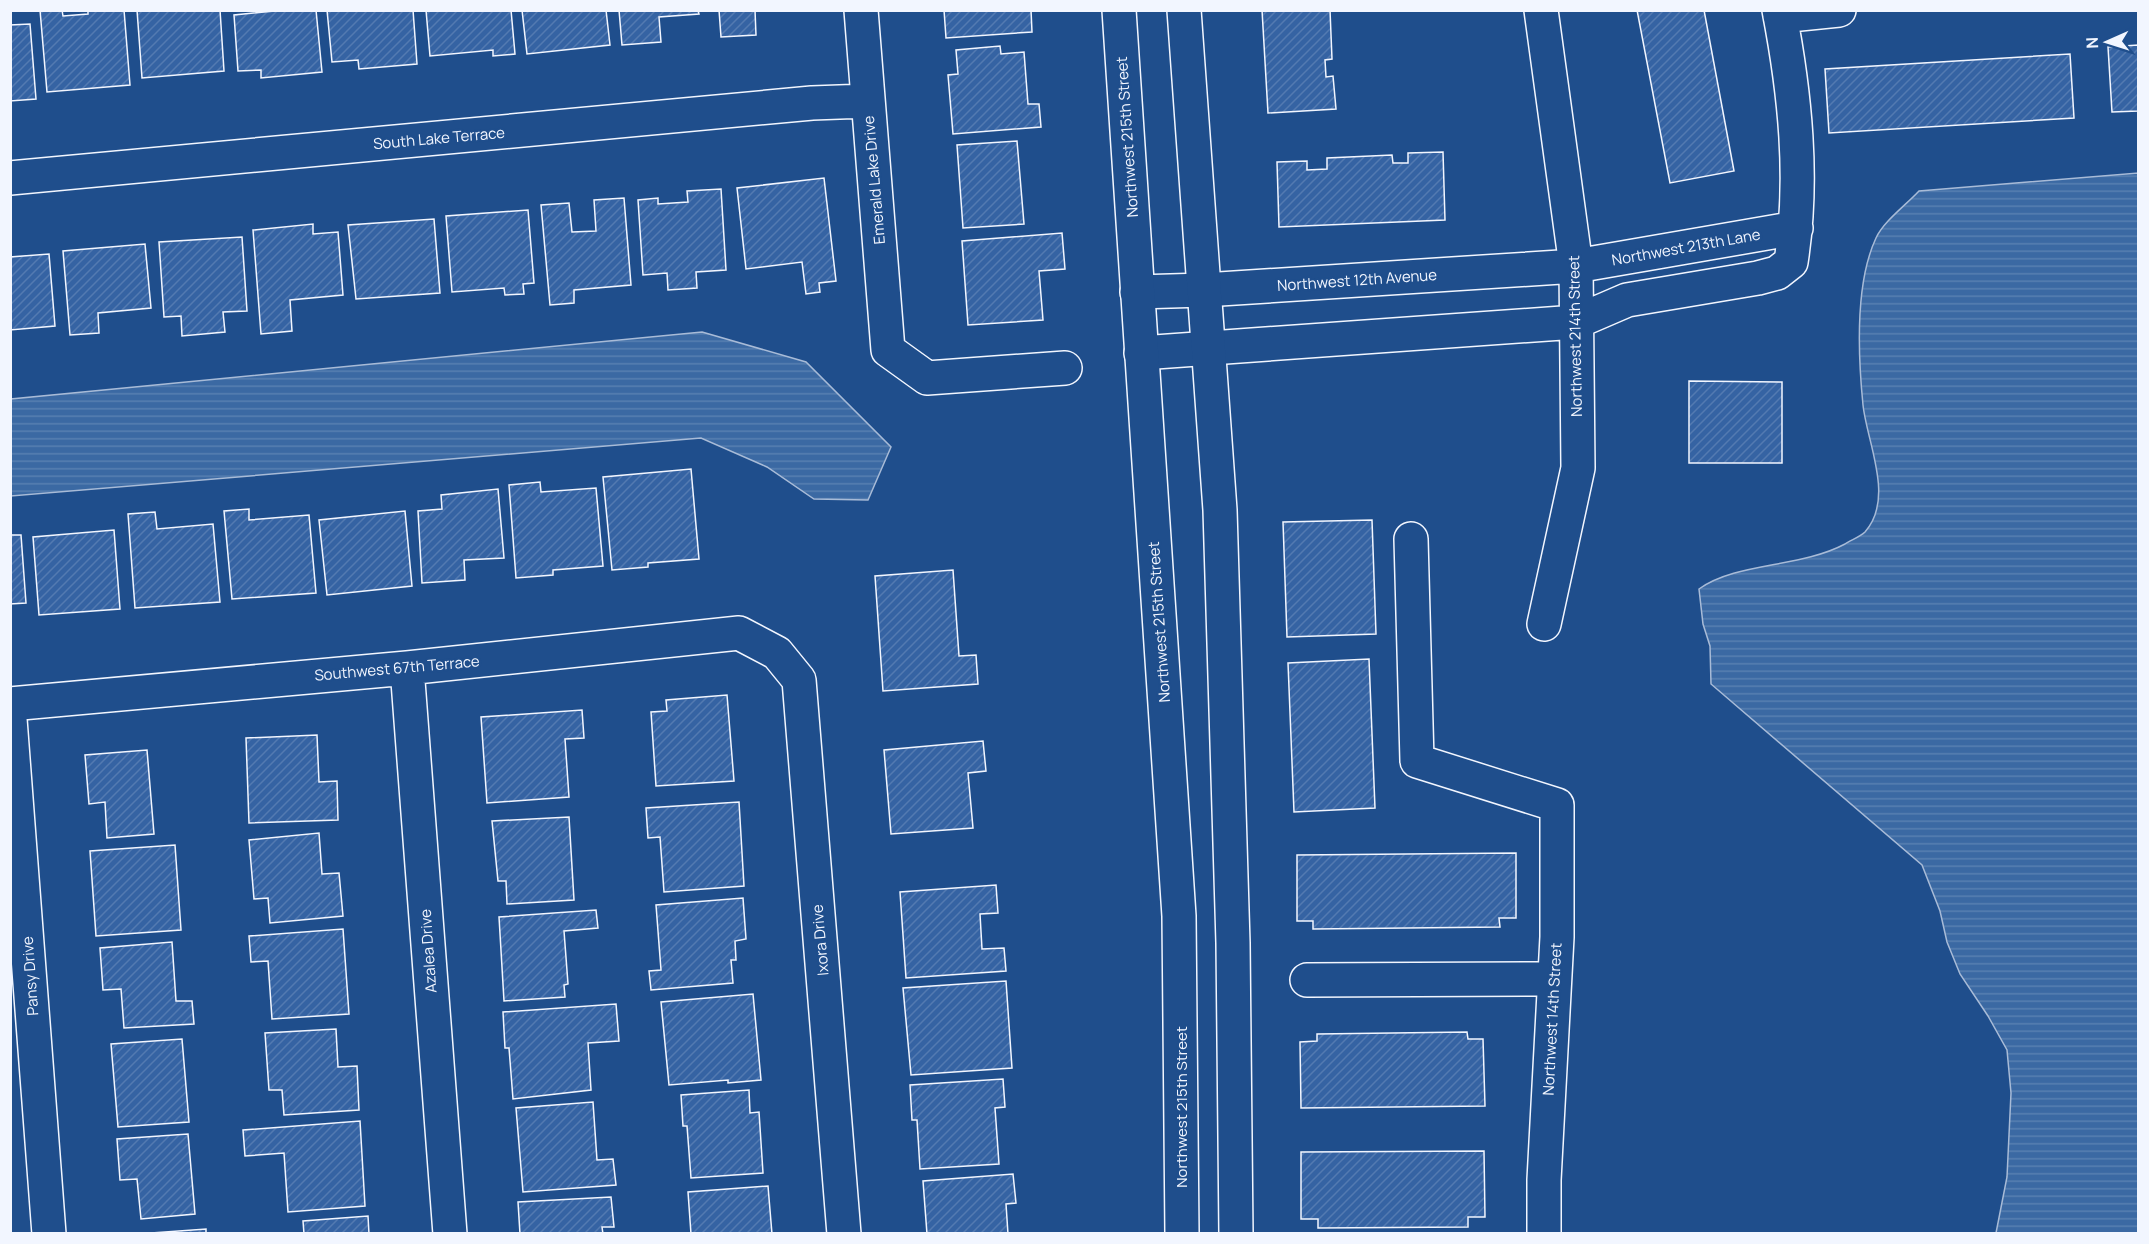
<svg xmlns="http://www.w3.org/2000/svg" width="2149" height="1244" font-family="Manrope,sans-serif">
<defs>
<pattern id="water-rules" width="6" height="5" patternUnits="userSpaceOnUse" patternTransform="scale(1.5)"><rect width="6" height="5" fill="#3b69a3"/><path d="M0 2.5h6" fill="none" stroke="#587fb1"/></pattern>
<pattern id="building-hatch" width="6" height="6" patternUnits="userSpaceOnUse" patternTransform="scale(1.5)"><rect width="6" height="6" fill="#3563a3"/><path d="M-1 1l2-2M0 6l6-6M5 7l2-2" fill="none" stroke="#537ab1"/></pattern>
</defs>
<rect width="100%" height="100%" fill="#1f4e8c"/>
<path fill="url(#water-rules)" stroke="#a8bbd7" stroke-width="1.5" d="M2138 173V1233H1996L2007 1177 2011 1093 2007 1050 1988 1016 1960 974 1947 942 1940 911 1922 865 1711 684 1710 646 1703 624 1699 589C1737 562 1800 568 1845 544 1851 540 1860 537 1865 532 1895 498 1867 443 1863 405 1858 355 1855 283 1876 238 1884 221 1906 205 1919 191Z
M702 332 806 362 891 447 868 500 814 499 767 467 701 438 11 496V399Z"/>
<path fill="url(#building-hatch)" stroke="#f2f6ff" stroke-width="1.5" d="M40 10H62L63 16 88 14V10H124L130 85 47 92Z
M137 10H220L224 71 142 78Z
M285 10H316L322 72 261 78V70L238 71 234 15Z
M327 10H413L417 64 359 69 358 60 332 62Z
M426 10H511L515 54 493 56V50L430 56Z
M522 10H606L610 45 527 54Z
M619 10H698L699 14 659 17 661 42 622 45Z
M719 10H755L756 35 721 37Z
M944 10H1031L1032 32 946 38Z
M1262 10H1330L1332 59 1325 60 1326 77 1333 76 1336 109 1268 113Z
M1637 10H1704L1734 171 1670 183Z
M30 24 36 99 10 101V25Z
M2138 45V111L2112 112 2108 47Z
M1000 46 1001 54 1024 52 1028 104H1039L1041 127 953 134 948 75 958 74 956 50Z
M2070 54 2074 118 1829 133 1825 69Z
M1017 141 1024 224 963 228 957 145Z
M1443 152 1445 220 1279 227 1277 162 1307 161V170L1327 169V158L1392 155 1393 163H1408V153Z
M824 178 836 281 819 283 820 292 806 294 802 262 746 269 737 188Z
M721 189 726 270 696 272 697 288 668 290 667 273 643 275 638 200 658 198V204L688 202 687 191Z
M624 198 631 285 574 290V303L550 305 541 205 569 203 572 232 596 231 594 200Z
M528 210 534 283 523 284 524 294 505 295 504 288 452 292 446 216Z
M434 219 440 293 356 299 348 225Z
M313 224V234L338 232 343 295 290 300 292 331 261 334 253 230Z
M1062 233 1065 269 1039 271 1043 320 968 325 962 241Z
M242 237 247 311 223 312 225 332 182 336 181 316 164 317 159 242Z
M145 244 151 308 98 313 99 333 70 335 63 251Z
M49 254 55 326 10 330V257Z
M1689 381 1782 382V463H1689Z
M691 469 699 559 648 563V567L612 570 603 477Z
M540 482 541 492 596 488 603 566 553 570V575L516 578 509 485Z
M498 489 504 558 464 560 465 580 422 583 418 511 442 509 441 495Z
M249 509V520L309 515 316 593 232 599 224 511Z
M405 511 412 586 327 595 319 520Z
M155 512 157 529 213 524 220 602 135 608 128 514Z
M1372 520 1376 634 1287 637 1283 522Z
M114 530 120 609 39 615 33 537Z
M10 535H21L26 603 10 604Z
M953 570 959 656 976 655 978 684 883 691 875 576Z
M1369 659 1375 808 1294 812 1288 663Z
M727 695 734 781 656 786 651 712 667 711 666 700Z
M582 710 584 738 565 739 569 797 487 803 481 717Z
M317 735 319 782 337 781 338 820 249 823 246 738Z
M983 741 986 771 968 773 973 828 891 834 884 750Z
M147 750 154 834 107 838 105 802 89 804 85 755Z
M739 802 744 886 664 892 660 837 648 838 646 808Z
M569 817 574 900 507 904 506 881H498L492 821Z
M319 833 322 874 339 873 343 916 270 923 268 898 254 899 249 840Z
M175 845 181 930 96 936 90 851Z
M1516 853V918H1499L1500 927 1313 929V921H1297V855Z
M996 885 998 913 980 914 982 949 1004 948 1006 971 906 978 900 892Z
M743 898 746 939 735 941 736 960H731L733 983 651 990 649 971 661 970 656 905Z
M596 910 598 928 564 931 568 984 564 985 565 997 504 1001 499 917Z
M343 929 349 1014 272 1019 268 961 251 962 249 936Z
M172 942 176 1001H192L194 1024 124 1028 121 989 103 990 100 948Z
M1006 981 1012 1068 911 1075 903 988Z
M753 994 761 1080 728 1083V1080L669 1085 661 1002Z
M616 1004 619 1041 588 1043 591 1090 513 1099 509 1048H505L503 1012Z
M336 1029 338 1067 357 1066 359 1110 284 1115 282 1090H269L265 1033Z
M1467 1032 1468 1039H1483L1485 1106 1301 1108 1300 1042 1317 1041V1034Z
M182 1039 189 1122 118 1127 111 1044Z
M1003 1079 1005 1107 995 1108 999 1164 920 1169 917 1120H912L910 1085Z
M749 1090 750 1113 759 1112 763 1173 691 1178 687 1126H683L681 1095Z
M593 1102 597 1160 613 1159 616 1185 523 1192 516 1108Z
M360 1121 365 1206 288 1212 284 1153 245 1156 243 1130Z
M188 1134 195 1214 141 1219 137 1179 120 1180 117 1139Z
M1484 1151 1485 1217H1468V1227L1318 1228V1219H1301V1152Z
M1013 1174 1016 1203 1006 1204 1008 1234H927L923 1181Z
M768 1186 772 1234H691L688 1192Z
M611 1197 614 1227H602L603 1234H520L518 1202Z
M368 1216 369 1234H304L303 1221Z
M206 1229V1234H137Z"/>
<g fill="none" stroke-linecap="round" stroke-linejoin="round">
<g stroke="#f2f6ff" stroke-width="36">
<path id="minor" d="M861 10 888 350 927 378 1065 368
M1541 10 1576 266 1578 468 1544 624
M1780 16 1839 10
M10 178 812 103 867 101
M1137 292 1204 290 1576 266 1796 228
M1141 353 1576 322 1627 300 1758 278 1777 273 1791 262C1804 179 1795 93 1779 10
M1411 539 1417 761 1557 805V937L1544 1180V1234
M407 668 450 1234
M10 704 407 668 739 633 777 653 799 680 844 1234
M10 719 49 1234
M1307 980 1554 979"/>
</g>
<g stroke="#f2f6ff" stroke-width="36">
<path id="major" d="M1119 10 1179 916 1182 1234
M1184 10 1220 510 1233 943 1236 1234"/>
</g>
<use href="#minor" stroke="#1f4e8c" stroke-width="33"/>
<use href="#major" stroke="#1f4e8c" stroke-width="33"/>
</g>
<g text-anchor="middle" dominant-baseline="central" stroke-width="4.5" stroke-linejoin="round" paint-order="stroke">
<g font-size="15" fill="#f2f6ff" stroke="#1f4e8c">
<text transform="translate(1127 137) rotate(-94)">Northwest 215th Street</text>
<text transform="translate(439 138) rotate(-5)">South Lake Terrace</text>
<text transform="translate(874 180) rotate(-95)">Emerald Lake Drive</text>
<text transform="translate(1686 247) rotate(-10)">Northwest 213th Lane</text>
<text transform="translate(1357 280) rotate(-4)">Northwest 12th Avenue</text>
<text transform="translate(1575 336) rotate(-91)">Northwest 214th Street</text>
<text transform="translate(1159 622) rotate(-94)">Northwest 215th Street</text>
<text transform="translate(397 668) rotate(-5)">Southwest 67th Terrace</text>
<text transform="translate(820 940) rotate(-95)">Ixora Drive</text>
<text transform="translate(428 951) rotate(-94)">Azalea Drive</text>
<text transform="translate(30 976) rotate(-94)">Pansy Drive</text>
<text transform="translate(1552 1019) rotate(-87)">Northwest 14th Street</text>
<text transform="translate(1181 1107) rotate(-90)">Northwest 215th Street</text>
</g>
</g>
<rect width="2149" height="1244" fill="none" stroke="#f2f6ff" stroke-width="24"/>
<g transform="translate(2107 42) rotate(267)" stroke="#1f4e8c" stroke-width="4.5" paint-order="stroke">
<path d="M0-4.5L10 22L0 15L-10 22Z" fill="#f2f6ff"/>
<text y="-9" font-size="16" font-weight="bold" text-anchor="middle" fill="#f2f6ff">N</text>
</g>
</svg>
